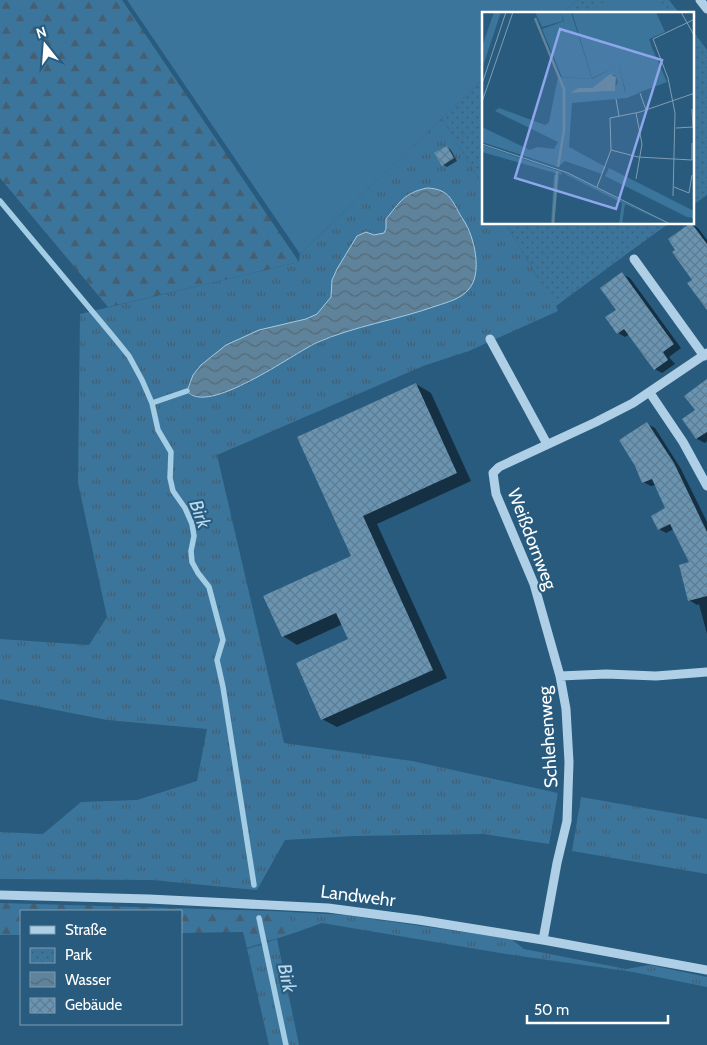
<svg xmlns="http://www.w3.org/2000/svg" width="707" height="1045" font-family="Cabin,sans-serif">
<defs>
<pattern id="grass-tufts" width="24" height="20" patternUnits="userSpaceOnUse" patternTransform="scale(1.25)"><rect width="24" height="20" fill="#3c759b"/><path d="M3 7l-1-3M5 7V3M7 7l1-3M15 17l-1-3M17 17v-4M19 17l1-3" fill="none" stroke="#455e70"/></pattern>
<pattern id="forest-firs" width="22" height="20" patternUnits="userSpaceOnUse" patternTransform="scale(1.25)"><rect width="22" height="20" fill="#3c759b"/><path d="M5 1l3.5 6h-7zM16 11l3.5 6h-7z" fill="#455e70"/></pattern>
<pattern id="park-dots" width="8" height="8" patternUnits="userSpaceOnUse" patternTransform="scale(1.25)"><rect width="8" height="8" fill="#3c759b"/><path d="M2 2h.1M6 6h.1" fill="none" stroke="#455e70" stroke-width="1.8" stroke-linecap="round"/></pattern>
<pattern id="water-waves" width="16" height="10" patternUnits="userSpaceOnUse" patternTransform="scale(1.25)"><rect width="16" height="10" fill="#5f839b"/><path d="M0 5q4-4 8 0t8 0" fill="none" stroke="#566a77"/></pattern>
<pattern id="building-cross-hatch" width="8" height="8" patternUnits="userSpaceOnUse" patternTransform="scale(1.25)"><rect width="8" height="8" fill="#6995b3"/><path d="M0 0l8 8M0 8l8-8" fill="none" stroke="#5f7b8f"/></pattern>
</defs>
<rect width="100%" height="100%" fill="#285b7e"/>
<path fill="url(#grass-tufts)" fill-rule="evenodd" d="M442 118 483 186V224H506L538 278 625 255 556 306 558 311 469 351 423 366 217 455 284 743 412 761 558 793 549 844 483 834 354 836 285 840 257 890 152 880 0 879V832L43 834 81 802 137 800 197 781 207 729 107 720 0 699V639L89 645 107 617 78 483 80 314 299 262 300 254ZM427 188 452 199 462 218 335 336 307 347 244 385 214 395 196 397 190 395 188 386 193 375 201 365 226 345 259 330 306 319 317 315 331 297 333 276 337 269 357 236 366 232 374 235 384 233 386 229V219C399 202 406 192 427 188Z
M581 797 707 819V874L572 851Z
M272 911 345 915 511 939 524 949 626 969 650 965 707 977V987L633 972 506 954 322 923 297 932C293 918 285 915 272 911Z
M277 939 299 1045H269L247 949Z"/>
<path fill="url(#forest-firs)" d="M0 0H122L299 262 108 307 0 178Z
M0 903 272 911C286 915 293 917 297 932L247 948 243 932 181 933V911H21V935H0Z"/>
<path fill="url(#park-dots)" d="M578 0H669L680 14H561Z
M693 31 707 50V195L693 205Z
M483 79V186L442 118Z
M506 224H668L555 306Z"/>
<path fill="#3c759b" d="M127 0H578L561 14H483V79L300 254Z
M606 0H655L666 14H589Z"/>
<path fill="url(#water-waves)" stroke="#a3cce5" d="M427 188C452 189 452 203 464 221 474 236 483 273 469 289 461 299 448 302 436 306 397 320 354 326 316 343 294 353 207 417 187 391L193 375 201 365 226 345 259 330 306 319 317 314 331 297 332 280 337 269 357 236 366 232 374 235 384 233 386 229V219C400 202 404 193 427 188Z"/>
<path fill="#0007" d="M447 147 451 150 457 161 447 167 443 165Z
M691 224 698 228 707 240V308L694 280 670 239Z
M622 274 630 278 681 348 669 357 675 364 662 373 655 369 630 334 625 337 618 333 617 310Z
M707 381V441L705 443 697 439 683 420 696 410Z
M416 384 431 393 471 481 377 524 447 678 337 727 322 719 350 640 343 624 297 645 283 636 352 557 298 438Z
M647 424 655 428 681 469 707 522V634L699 604 697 605 689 600 690 563 674 529 666 533 659 529 667 509 656 485 651 486 643 482Z"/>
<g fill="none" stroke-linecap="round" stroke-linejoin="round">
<path stroke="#a3cce5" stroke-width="5.5" d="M0 201 112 335 129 356 142 380 152 403 158 430 171 452 170 478 173 491 185 508 192 524 194 536 191 551 192 562 198 573 209 587 223 640 217 660 223 687 254 885
M152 403 187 391
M259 918 286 1045"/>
</g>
<path fill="url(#building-cross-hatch)" d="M447 146 454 158 442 166 434 153Z
M689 224H692L707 244V310L687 283 692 280 672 252 675 250 668 239Z
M622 272 674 344 663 352 668 360 654 370 624 329 617 334 605 317 616 310 600 288Z
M707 379V432L696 439 682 419 695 410 684 396Z
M416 383 457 473 363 516 433 670 321 720 296 663 348 639 336 613 282 637 263 596 351 556 297 437Z
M647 422 674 463 707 532V596L688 601 679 565 689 562 670 524 658 530 651 516 665 508 652 479 642 483 635 466 619 440Z"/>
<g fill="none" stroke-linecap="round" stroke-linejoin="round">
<path stroke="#aecfe5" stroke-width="9" d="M700 0 707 9
M634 259 704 356
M490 339 547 444
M650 393 683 442 707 486
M560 676 534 584 496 494 493 473 499 467 596 422 633 403 707 353
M0 895 149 899 328 908 419 920 543 940 707 970
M543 940 557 863 567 821 569 762 566 709 560 676 606 674 656 676 707 672"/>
</g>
<g text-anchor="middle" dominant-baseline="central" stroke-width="4" stroke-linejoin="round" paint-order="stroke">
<g font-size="18" fill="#fff" stroke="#285b7e">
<text transform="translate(532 539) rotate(69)">Weißdornweg</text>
<text transform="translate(548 737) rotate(-94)">Schlehenweg</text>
<text transform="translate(358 896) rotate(7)">Landwehr</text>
</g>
<g font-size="19" font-style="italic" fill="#bad9ed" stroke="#285b7e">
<text transform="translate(200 514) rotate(70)">Birk</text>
<text transform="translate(287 978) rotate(78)">Birk</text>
</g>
</g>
<g transform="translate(482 12)">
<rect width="212" height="212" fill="#285b7e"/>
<path d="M12 0H19L0 57V35ZM53 0H79L81 9 60 15ZM137 53 143 80 157 81 145 86 90 91 87 135 124 155 120 162 83 149 76 155 0 130V115L48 138 55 135 72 137 76 130 13 99 17 96 63 113 67 110 76 65 110 67ZM127 63H133L136 70 131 79 88 81 96 76H110ZM127 156 212 199V206L205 205 123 164ZM79 160 88 163 186 212 143 192 140 212H137L140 191ZM72 163H77L72 212H69Z" fill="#3c759b" fill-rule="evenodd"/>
<path d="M79 0H89L110 67 80 65 60 17 82 9ZM0 133 79 160 80 163 0 140Z" fill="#3c759b"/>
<path d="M171 38 185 70 145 85 137 53Z" fill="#3c759b"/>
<path d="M90 0H174L183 20 167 27 171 38 110 66ZM162 50a7 7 0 1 1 14 0a7 7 0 1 1-14 0Z" fill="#3c759b"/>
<path d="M128 62 134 65 133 79 88 81 96 76H110Z" fill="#5f839b"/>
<path fill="none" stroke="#5f839b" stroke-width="2.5" d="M53 6 82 77V118L76 155M71 212 75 159"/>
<path fill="none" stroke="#7e9db2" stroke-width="1" d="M199 0 213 25M0 72 24 0M158 81 164 98M134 87 137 104M0 90 31 0M194 116 211 115 210 97M0 132 86 161 188 212M129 138 128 106 158 100 213 81M154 167 160 132 154 101M115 175 129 138 156 145 210 148V131M192 175 207 181 210 163M191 184 193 101 186 66 171 27 213 7"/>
<path fill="#8ea6ec" fill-opacity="0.15" stroke="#8ea6ec" stroke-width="2.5" d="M78 17 180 48 134 197 33 166Z"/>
<rect width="212" height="212" fill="none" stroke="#fff" stroke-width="2.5"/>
</g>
<rect x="20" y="910" width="162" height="115" fill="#285b7e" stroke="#7e9db2"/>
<rect x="30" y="926" width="25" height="8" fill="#aecfe5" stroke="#7e9db2"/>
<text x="65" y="935" font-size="15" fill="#ffffff">Straße</text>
<rect x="30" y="948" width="25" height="15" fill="url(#park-dots)" stroke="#7e9db2"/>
<text x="65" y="960" font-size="15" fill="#ffffff">Park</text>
<rect x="30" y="972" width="25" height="15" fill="url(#water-waves)" stroke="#7e9db2"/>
<text x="65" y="985" font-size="15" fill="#ffffff">Wasser</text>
<rect x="30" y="998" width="25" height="15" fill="url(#building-cross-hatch)" stroke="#7e9db2"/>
<text x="65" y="1010" font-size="15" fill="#ffffff">Gebäude</text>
<g transform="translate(45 45) rotate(343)" stroke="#285b7e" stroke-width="4" paint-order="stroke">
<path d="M0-4L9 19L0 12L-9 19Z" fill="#ffffff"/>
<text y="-8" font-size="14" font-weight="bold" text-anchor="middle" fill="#ffffff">N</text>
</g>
<path d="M527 1015v8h141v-8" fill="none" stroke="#ffffff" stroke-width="2.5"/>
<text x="534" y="1015" font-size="15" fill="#ffffff" stroke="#285b7e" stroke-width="4" paint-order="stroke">50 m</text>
</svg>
